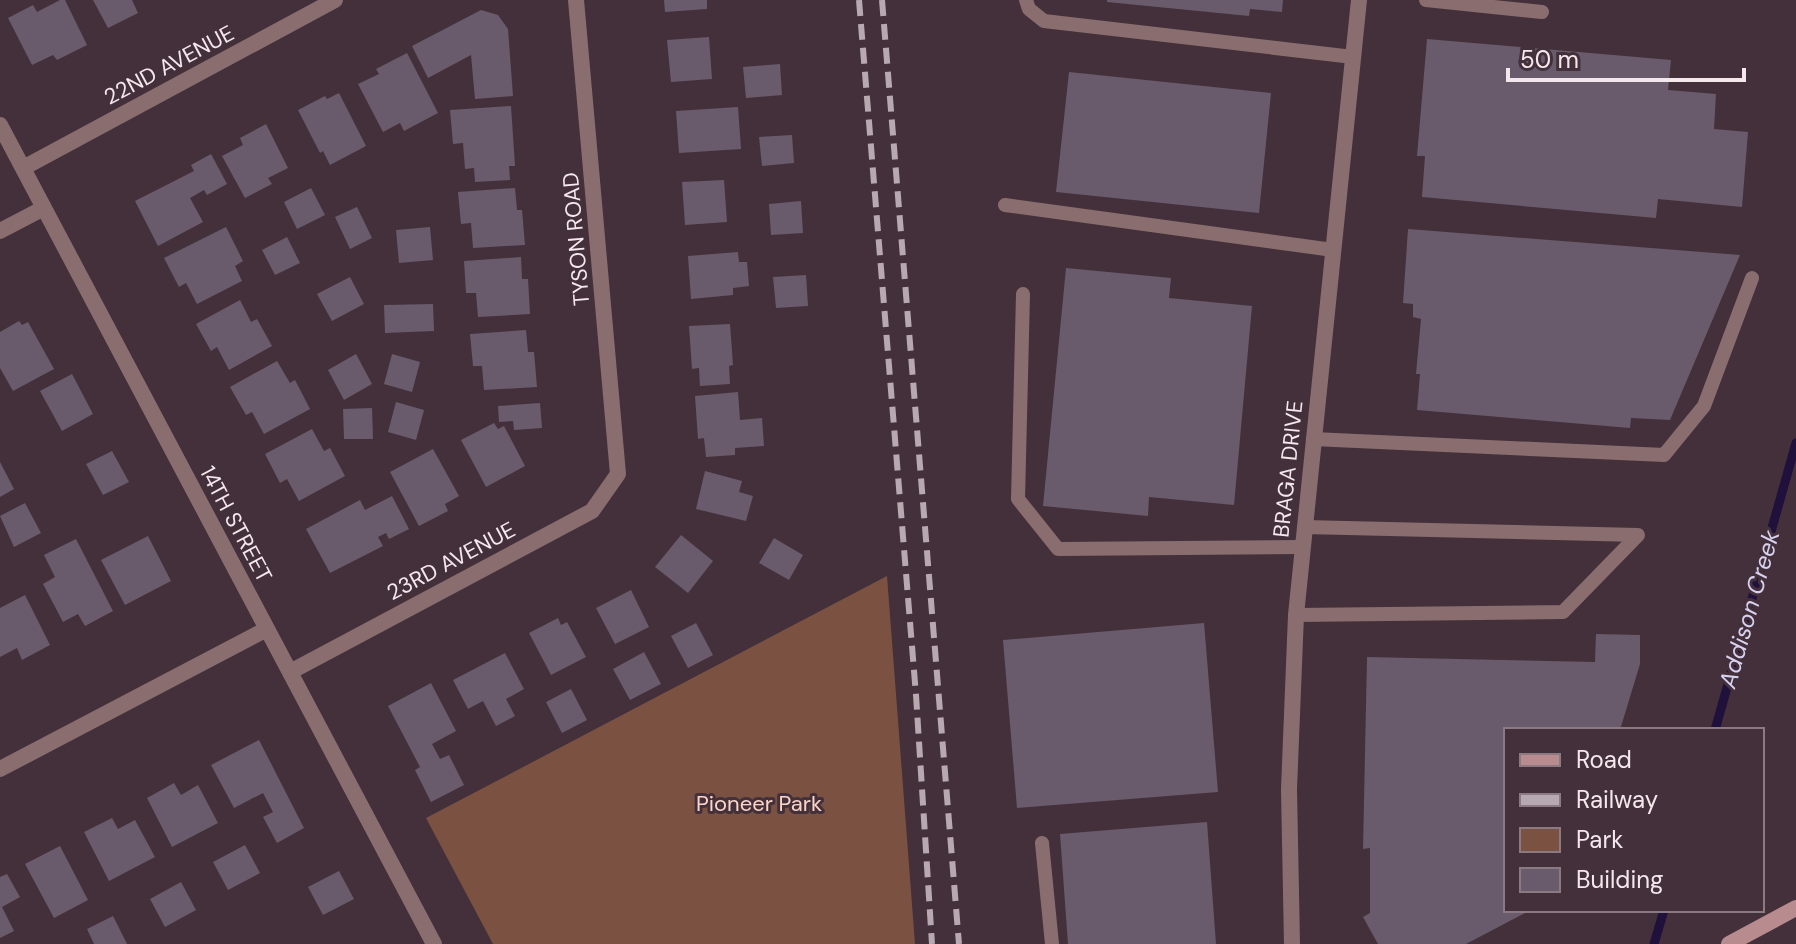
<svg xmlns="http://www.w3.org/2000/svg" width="1796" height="944" font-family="'DM Sans',sans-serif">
<rect width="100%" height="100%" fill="#44303a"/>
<path fill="#7b5242" d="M887 576 915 944H493L426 818Z"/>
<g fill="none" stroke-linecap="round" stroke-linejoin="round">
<path stroke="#1f103c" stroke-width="9" d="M1715 730 1796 443
M1654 944 1664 910"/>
</g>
<path fill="#695b6c" d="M60 0H65L87 45 57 60 53 55 32 65 8 18 33 5 37 12Z
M93 0H132L138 13 108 28Z
M664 0H707V9L665 12Z
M1107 0H1283L1282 12 1250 9 1249 16 1107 2Z
M481 10 498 15 508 29 513 96 475 99 471 55 428 78 412 46Z
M709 37 712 79 671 82 667 40Z
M1427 39 1671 60 1668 90 1716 94 1714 129 1748 132 1742 207 1658 199 1656 218 1422 197 1425 156H1417Z
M407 53 438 113 404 131 400 123 383 132 358 84 379 74 376 69Z
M780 64 782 95 746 98 743 67Z
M1069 72 1271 93 1259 213 1056 192Z
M339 93 366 146 330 165 323 151 320 153 298 110 325 96 327 99Z
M511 106 515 166H509L510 180 475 182 474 168 465 169 463 143 453 144 450 110Z
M738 107 741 149 679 153 676 111Z
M266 124 288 168 268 178 272 184 245 198 222 156 243 145 240 138Z
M792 135 794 163 762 166 759 137Z
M211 154 227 184 207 195 204 190 190 198 203 222 158 246 135 201 194 171 191 165Z
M724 180 727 222 685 225 682 182Z
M311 188 325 215 297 229 284 202Z
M515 188 517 210H522L525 245 473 248 471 223 461 224 458 192Z
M801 201 803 233 771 235 769 204Z
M357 207 372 238 350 249 335 217Z
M226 227 243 261 235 266 242 281 197 304 186 283 179 287 164 258Z
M430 227 433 260 399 263 396 230Z
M1408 229 1740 255 1670 420 1631 418 1630 428 1417 410 1420 374H1416L1421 319 1413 317V304L1403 303Z
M287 237 300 263 275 275 262 250Z
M738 252 739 262H747L749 286 733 288V295L691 299 688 256Z
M521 257 522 279H528L530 314 478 317 476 293H466L464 261Z
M1066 268 1171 278 1169 298 1252 306 1234 505 1149 497 1148 516 1043 506Z
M806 275 808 306 776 308 773 277Z
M350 277 364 304 332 321 317 294Z
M240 300 251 322 257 319 272 346 229 370 217 347 211 351 196 324Z
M433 304 434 331 385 333 384 305Z
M19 321 22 325 28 322 54 369 13 391 0 368V332Z
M730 324 733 365 729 366 730 384 700 386 699 368 692 369 689 326Z
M526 330 528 352H534L537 387 484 390 482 366H473L470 334Z
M356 354 372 384 344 400 328 370Z
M392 354 420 362 412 392 384 384Z
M277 361 290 383 295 380 310 409 264 434 252 412 246 415 230 387Z
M72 374 93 414 62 431 40 391Z
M738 392 740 420 762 418 764 446 735 448V455L706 457 704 438 698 439 695 396Z
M396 402 424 410 416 440 388 432Z
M540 403 542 428 514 430 513 421 499 422 498 406Z
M372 408 373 439H344L343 409Z
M494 423 498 429 504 426 525 466 486 487 461 440Z
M312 429 324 451 330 448 345 476 299 501 287 479 280 483 265 454Z
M433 449 459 496 445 504 448 511 419 526 390 472Z
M112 451 129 482 103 495 86 464Z
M0 462 14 489 0 497Z
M705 471 742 481 739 492 753 496 746 521 696 509Z
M392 496 409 529 389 539 386 533 378 537 383 546 330 573 306 529 360 500 365 510Z
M25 503 41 533 14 547 0 516Z
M681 535 713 561 688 593 655 567Z
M148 536 171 581 125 605 101 560Z
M774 538 803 555 789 580 759 563Z
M76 539 113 611 85 626 78 614 63 622 43 584 55 577 44 555Z
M631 590 649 627 615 644 596 608Z
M25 595 50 645 22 660 17 648 0 657V608Z
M558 618 561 625 567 622 586 657 551 675 529 633Z
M696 623 713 655 688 668 671 636Z
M1204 623 1218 792 1017 808 1003 640Z
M1596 634 1640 635V664L1620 730H1506V910H1531L1466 944H1378L1363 917 1370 913V848L1363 849 1367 657 1595 662Z
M644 652 661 684 630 700 613 669Z
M505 653 524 689 506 699 515 716 496 726 483 701 468 709 453 680Z
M431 683 456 731 432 744 440 759 449 755 464 785 431 802 415 770 420 767 388 706Z
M571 689 587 720 562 733 546 702Z
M259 740 304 828 277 843 263 817 273 812 263 793 234 808 211 765Z
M174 783 181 795 198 785 218 823 172 847 147 798Z
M112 818 118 829 135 820 155 857 109 881 84 832Z
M1207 822 1216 944H1068L1060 834Z
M245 845 260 873 228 890 213 862Z
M60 846 88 900 54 918 25 864Z
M339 871 354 899 323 915 308 887Z
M7 874 20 897 2 907 14 931 0 938V877Z
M181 882 196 910 165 927 150 899Z
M113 916 127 944H94L87 929Z"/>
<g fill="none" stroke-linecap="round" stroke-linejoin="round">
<path stroke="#8a6e6f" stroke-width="14" d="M1026 0 1029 9 1044 21 1353 57
M1426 0 1542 12
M1005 205 1333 250
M1023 294 1018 499 1058 549 1302 547
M1313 439 1664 455 1704 406 1752 278
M1304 527 1638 535
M1296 615 1563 612 1638 535
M1042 843 1052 944"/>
<path stroke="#8a6e6f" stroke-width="16" d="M0 125 434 944
M23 168 335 0
M0 231 44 208
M290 672 592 511 618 474 576 0
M0 769 267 629
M1292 944 1289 789 1296 615 1359 0"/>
<path stroke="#b88b8e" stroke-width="16" d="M1729 944 1796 908"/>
<path stroke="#b8a8af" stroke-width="6" stroke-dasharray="16 8" stroke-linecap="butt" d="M859 0 916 695 932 944
M882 0 959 944"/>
</g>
<g text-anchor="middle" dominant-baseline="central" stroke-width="6" stroke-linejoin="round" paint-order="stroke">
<g font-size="22" fill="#f5e8ed" stroke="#44303a">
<text transform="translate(169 65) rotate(-28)">22ND AVENUE</text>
<text transform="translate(576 239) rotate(-95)">TYSON ROAD</text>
<text transform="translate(1288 469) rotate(-84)">BRAGA DRIVE</text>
<text transform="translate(236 524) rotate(62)">14TH STREET</text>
<text transform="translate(451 561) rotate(-28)">23RD AVENUE</text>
</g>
<g font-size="22" fill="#f9d5c8" stroke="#44303a">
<text x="759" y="803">Pioneer Park</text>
</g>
<g font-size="24" font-style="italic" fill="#d8d2f2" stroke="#44303a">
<text transform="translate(1749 609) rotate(-74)">Addison Creek</text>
</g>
</g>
<rect x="1504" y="728" width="260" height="184" fill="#44303a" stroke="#8b7a82" stroke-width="2"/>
<rect x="1520" y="754" width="40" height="12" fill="#b88b8e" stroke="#8b7a82" stroke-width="2"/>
<text x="1576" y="768" font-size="24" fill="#f5e8ed">Road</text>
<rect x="1520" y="794" width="40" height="12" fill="#b8a8af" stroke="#8b7a82" stroke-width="2"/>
<text x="1576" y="808" font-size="24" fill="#f5e8ed">Railway</text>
<rect x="1520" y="828" width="40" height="24" fill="#7b5242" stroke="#8b7a82" stroke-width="2"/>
<text x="1576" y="848" font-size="24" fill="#f5e8ed">Park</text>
<rect x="1520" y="868" width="40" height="24" fill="#695b6c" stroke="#8b7a82" stroke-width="2"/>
<text x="1576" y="888" font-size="24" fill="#f5e8ed">Building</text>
<path d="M1508 68v12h236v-12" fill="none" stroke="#f5e8ed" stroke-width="4"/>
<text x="1520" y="68" font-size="24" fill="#f5e8ed" stroke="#44303a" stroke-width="6" paint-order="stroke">50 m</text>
</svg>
